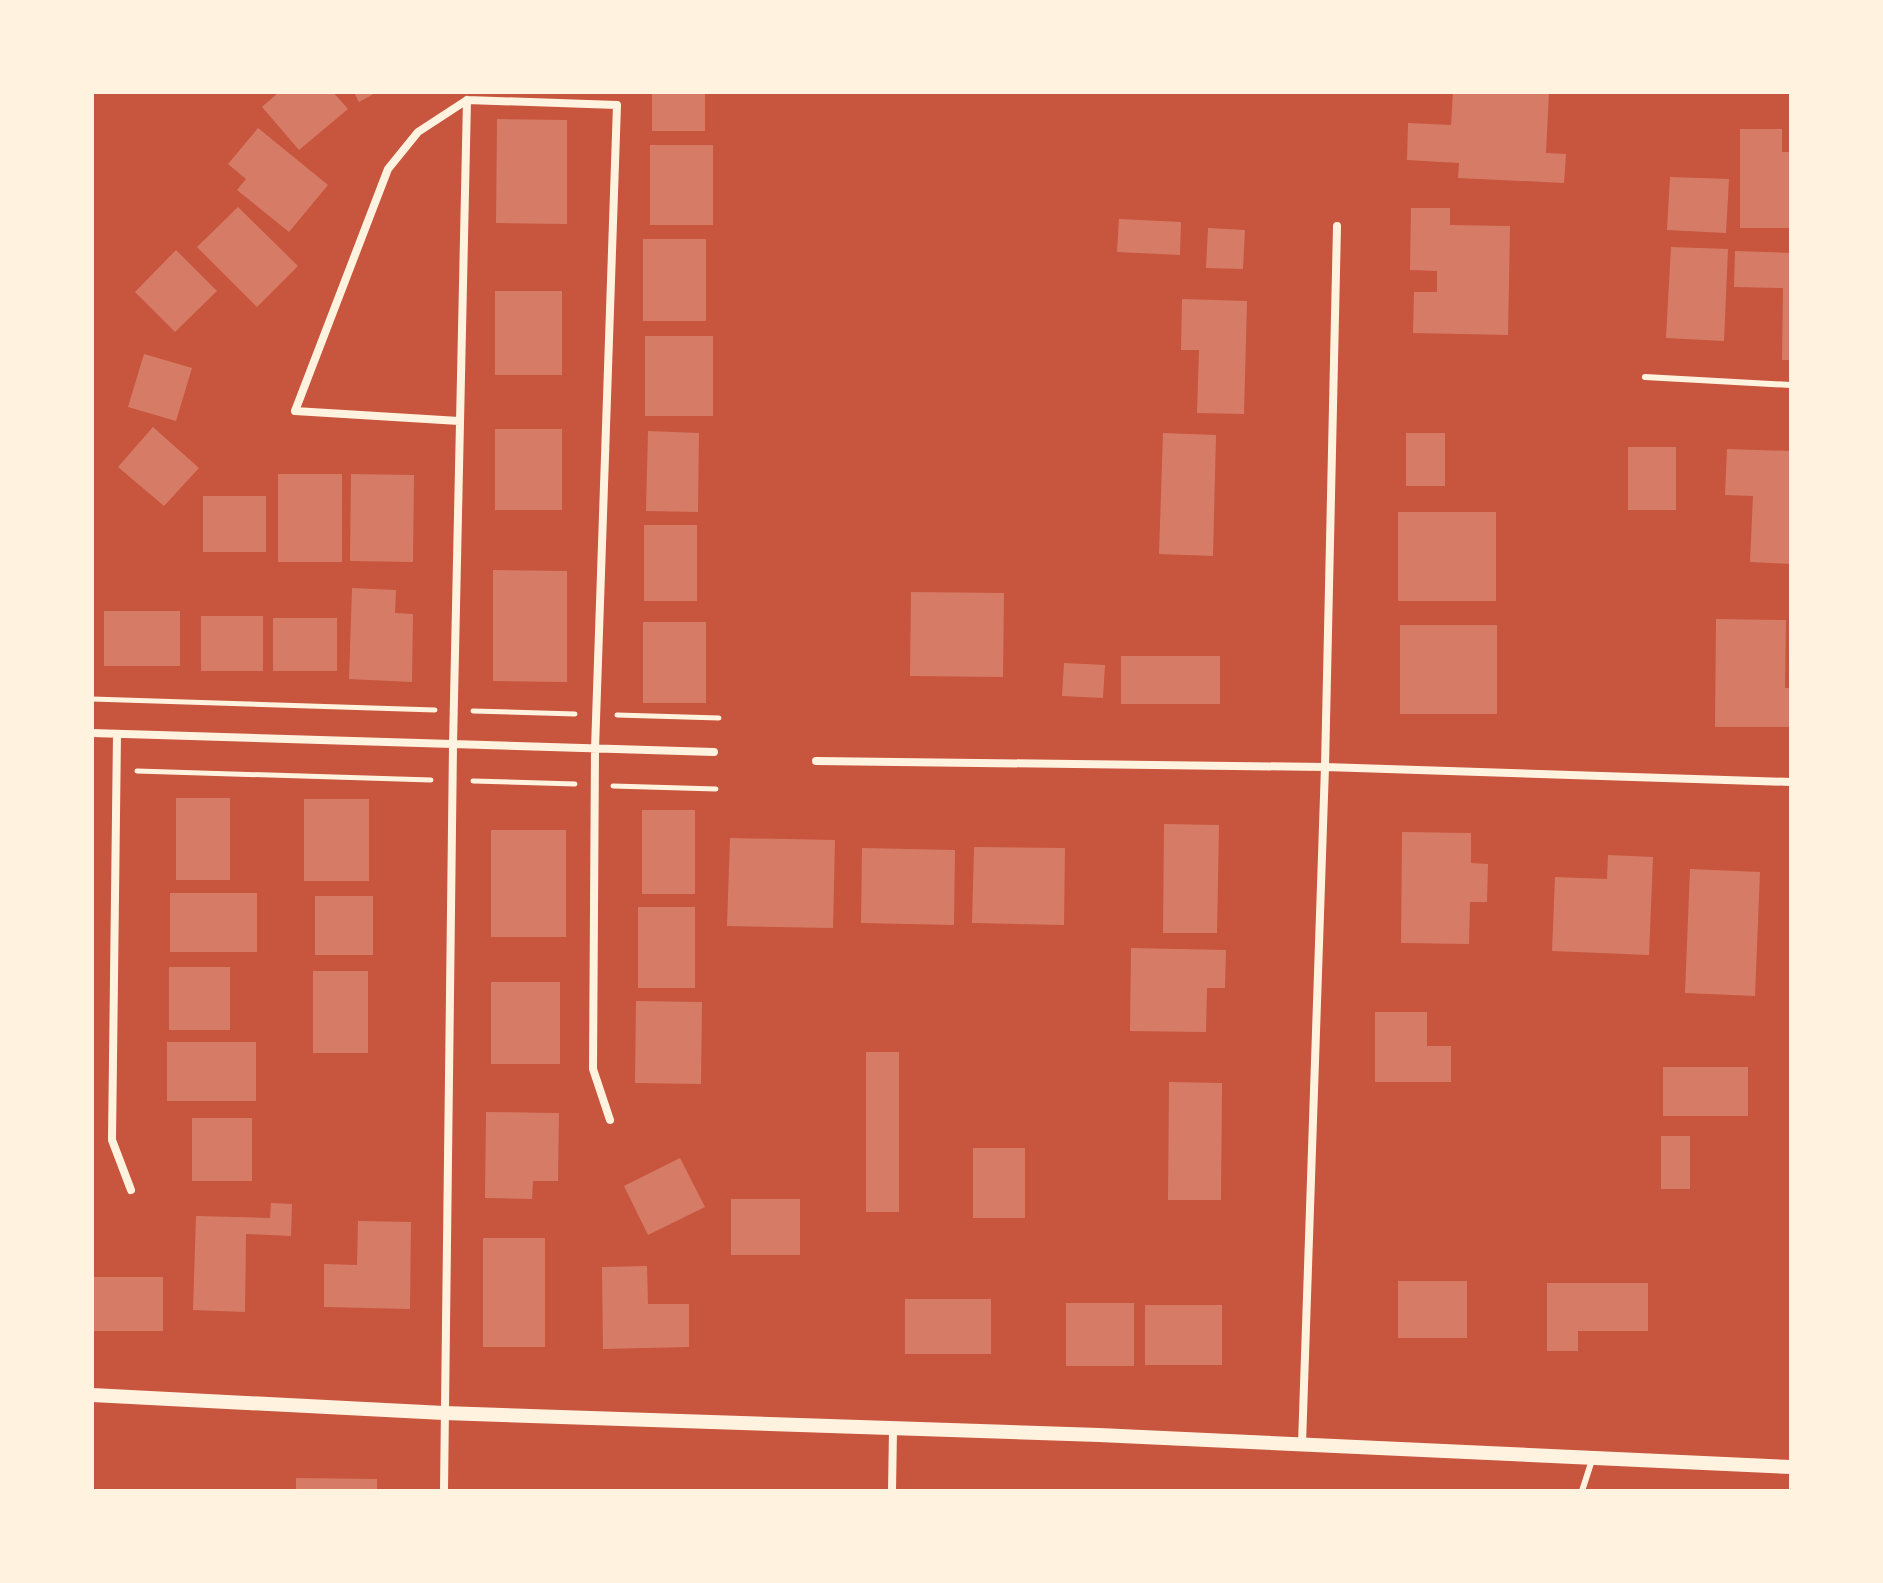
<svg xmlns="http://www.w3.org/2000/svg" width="1883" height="1583" font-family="'Space Grotesk',sans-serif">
<rect width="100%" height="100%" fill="#c8553d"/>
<path fill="#d67c66" d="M279 92H333L348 109 299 150 262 107Z
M354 92H377L359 102Z
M652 92H705V131H652Z
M1453 92H1549L1546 153 1566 154 1564 183 1458 178 1459 163 1407 160 1408 123 1451 125Z
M497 119 567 120V224L496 223Z
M258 128 328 185 289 232 237 190 246 179 228 164Z
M1740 129H1782V152H1791V228H1740Z
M650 145H713V225H650Z
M1670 177 1729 179 1726 233 1667 230Z
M238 207 298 266 257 307 197 247Z
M1411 208H1450V225L1510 226 1508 335 1413 333 1414 292H1437V271L1410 270Z
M1119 219 1181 222 1180 255 1117 252Z
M1208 228 1245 230 1243 269 1206 268Z
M643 239H706V321H643Z
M1671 247 1728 249 1724 341 1666 338Z
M176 250 217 291 175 332 135 292Z
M1735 251 1791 253V360H1782L1783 288 1734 287Z
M495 291H562V375H495Z
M1182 299 1247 301 1244 414 1197 413 1199 350H1181Z
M645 336H713V416H645Z
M144 354 192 368 176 421 128 407Z
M153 427 199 468 164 506 118 467Z
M495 429H562V510H495Z
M648 431 699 433 698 512 646 511Z
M1163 433 1216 435 1213 556 1159 554Z
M1406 433H1445V486H1406Z
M1628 447H1676V510H1628Z
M1727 449 1791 451V564L1750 562 1753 496 1725 495Z
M278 474H342V562H278Z
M351 474 414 475 413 562 350 561Z
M203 496H266V552H203Z
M1398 512H1496V601H1398Z
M644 525H697V601H644Z
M493 570 567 571V682L493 681Z
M352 588 396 590 395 613 413 614 412 682 349 679Z
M911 592 1004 593 1003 677 910 676Z
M104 611H180V666H104Z
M201 616H263V671H201Z
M273 618H337V671H273Z
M1716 619 1786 620 1785 688H1791V727H1715Z
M643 622H706V703H643Z
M1400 625H1497V714H1400Z
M1121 656H1220V704H1121Z
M1064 663 1105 665 1103 698 1062 696Z
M176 798H230V880H176Z
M304 799H369V881H304Z
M642 810H695V894H642Z
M1164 824 1219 825 1217 933H1163Z
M491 830H566V937H491Z
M1402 832 1471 833V863L1488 864 1487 902H1470L1469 944 1401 943Z
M730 838 835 840 833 928 727 926Z
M974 847 1065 848 1064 925 972 923Z
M862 848 955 850 954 925 861 923Z
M1608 855 1653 857 1649 955 1552 951 1555 877 1607 879Z
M1690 869 1760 872 1755 996 1685 993Z
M170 893H257V952H170Z
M315 896H373V955H315Z
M638 907H695V988H638Z
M1131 948 1226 950 1225 988H1207L1206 1032 1130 1031Z
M169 967H230V1030H169Z
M313 971H368V1053H313Z
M491 982H560V1064H491Z
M636 1001 702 1002 701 1084 635 1083Z
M1375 1012H1427V1046H1451V1082H1375Z
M167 1042H256V1101H167Z
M866 1052H899V1212H866Z
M1663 1067H1748V1116H1663Z
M1169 1082 1222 1083 1221 1200H1168Z
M486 1112 559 1113 558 1181H533L532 1199 485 1198Z
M192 1118H252V1181H192Z
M1661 1136H1690V1189H1661Z
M973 1148H1025V1218H973Z
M680 1158 705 1207 648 1235 624 1186Z
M731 1199H800V1255H731Z
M271 1203 292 1204 291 1236 246 1234 245 1312 193 1310 196 1216 270 1218Z
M358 1221 411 1222 410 1309 324 1307V1264L357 1265Z
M483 1238H545V1347H483Z
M647 1266 648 1304H689V1347L603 1349 602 1267Z
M92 1277H163V1331H92Z
M1398 1281H1467V1338H1398Z
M1547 1283H1648V1331H1578V1351H1547Z
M905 1299H991V1354H905Z
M1066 1303H1134V1366H1066Z
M1145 1305H1222V1365H1145Z
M296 1478 377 1479V1491H296Z"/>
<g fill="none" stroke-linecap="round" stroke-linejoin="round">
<path stroke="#fff3e0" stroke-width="5" d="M92 699 435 710
M473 711 575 714
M617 715 719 718
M137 771 431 780
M473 781 575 784
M613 786 716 789"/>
<path stroke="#fff3e0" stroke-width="6" d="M1645 377 1791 385
M1582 1491 1592 1460"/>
<path stroke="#fff3e0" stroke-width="8" d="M467 100 617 105 595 749 593 1069 610 1120
M459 421 295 411 388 169 418 132 467 100
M92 733 714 752
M117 734 112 1140 131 1190
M816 761 1325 767 1791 782
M1302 1444 1325 767 1337 226
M444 1491 453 745 467 100
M892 1491 893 1430"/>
<path stroke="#fff3e0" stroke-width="14" d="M92 1395 444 1413 1099 1435 1791 1467"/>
</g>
<rect width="1883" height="1583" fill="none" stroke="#fff3e0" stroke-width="188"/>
</svg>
